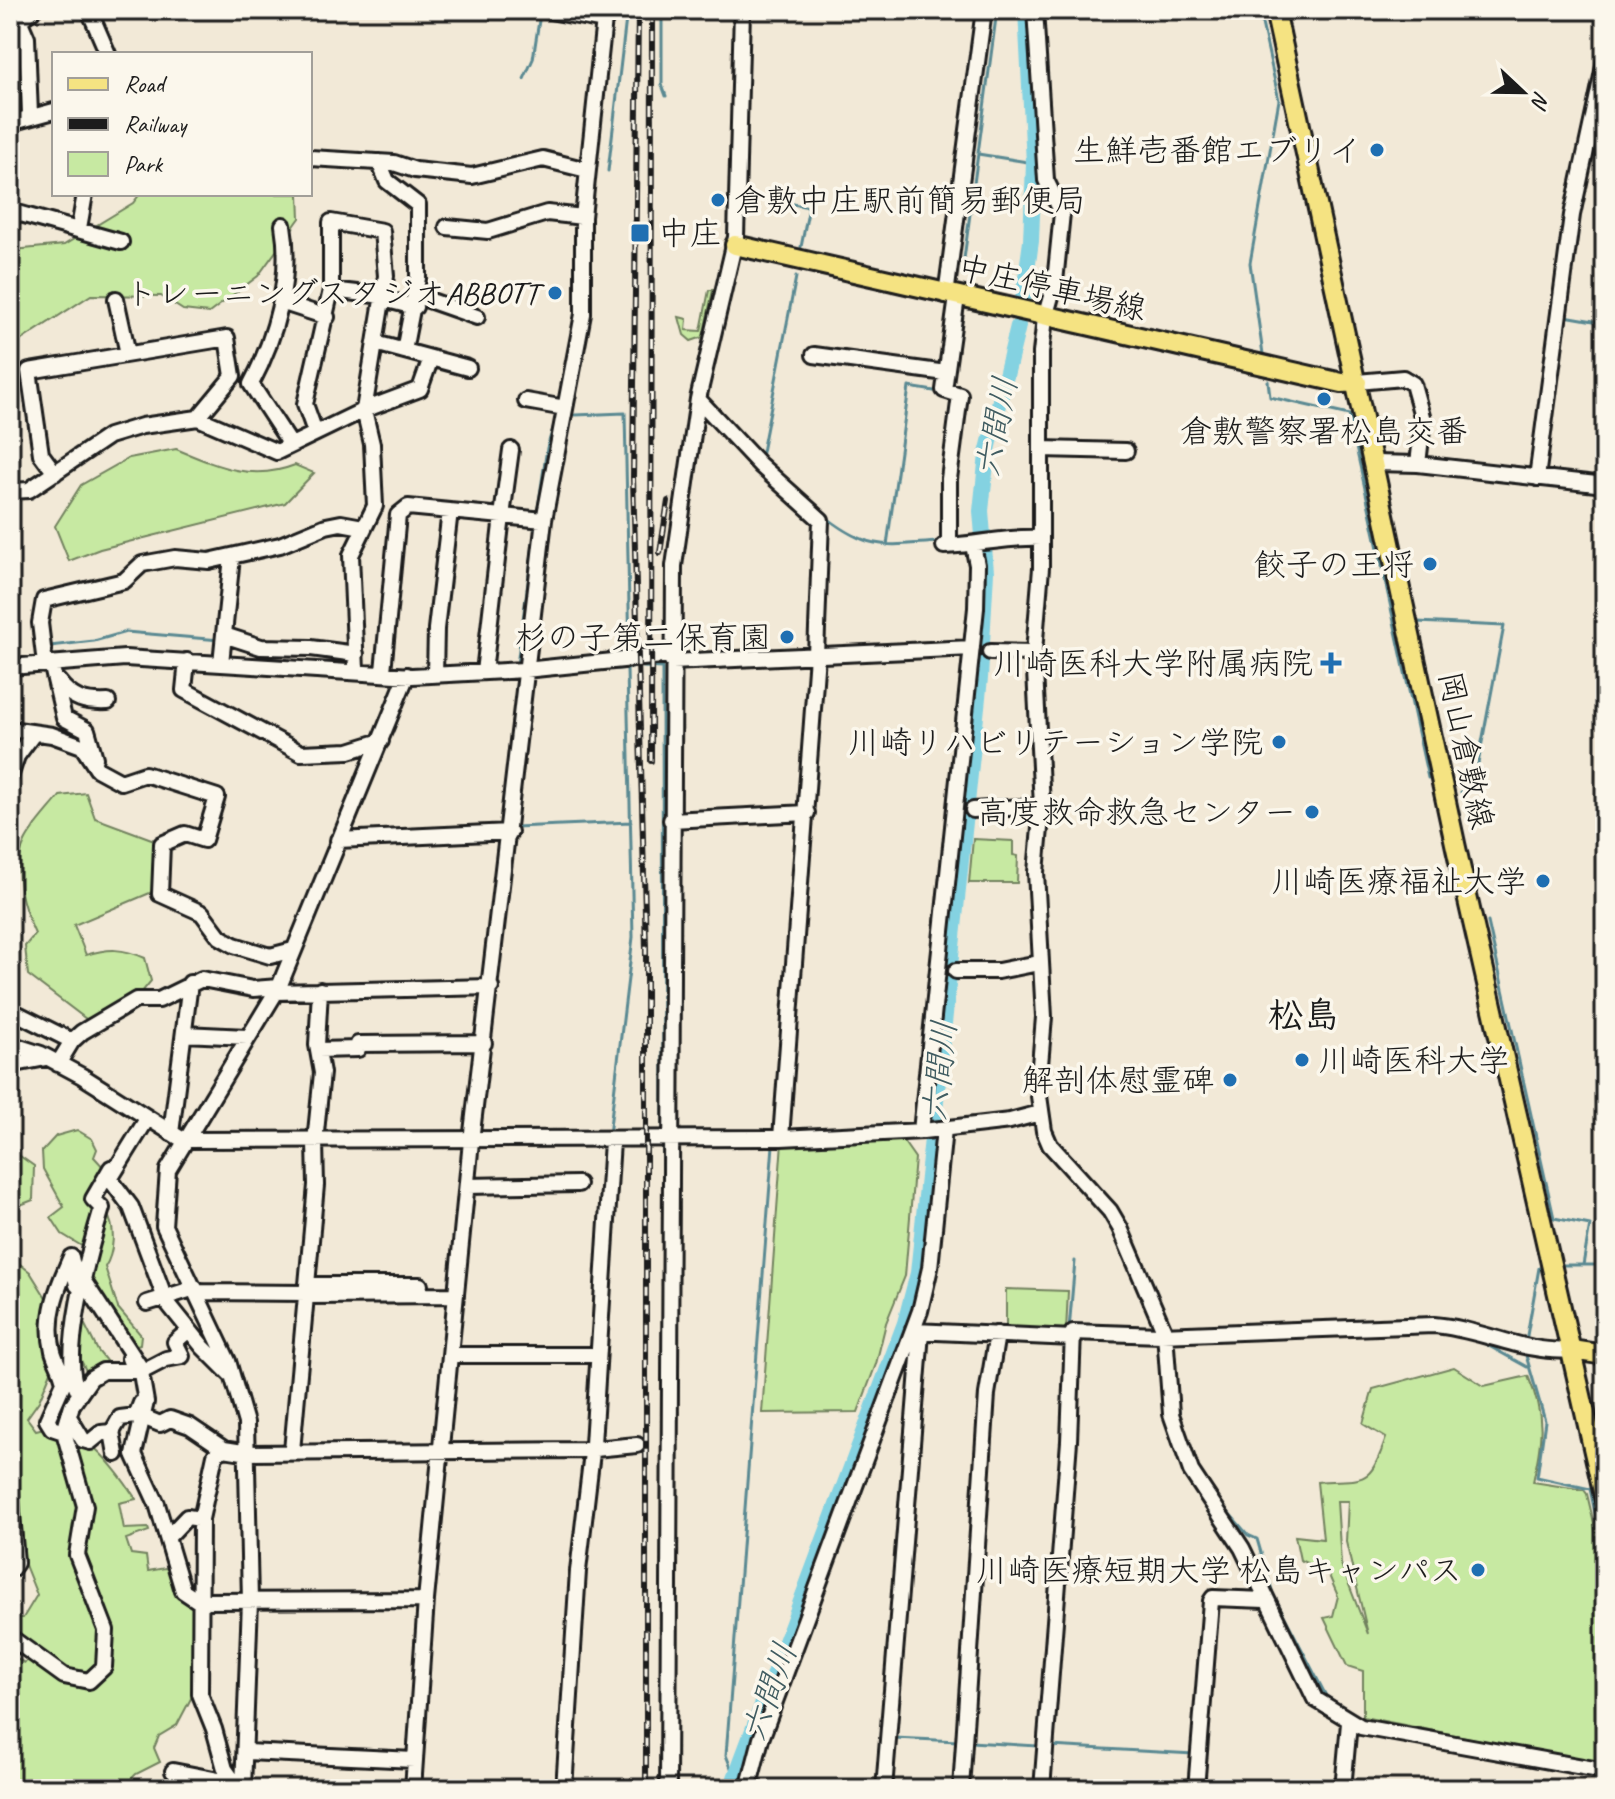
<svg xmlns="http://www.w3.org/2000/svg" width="1615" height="1799" font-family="Caveat,'Klee One',sans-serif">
<rect width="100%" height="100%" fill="#f2e9d7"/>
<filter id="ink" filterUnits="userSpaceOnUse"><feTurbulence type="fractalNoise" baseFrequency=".0125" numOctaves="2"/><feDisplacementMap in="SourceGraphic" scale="16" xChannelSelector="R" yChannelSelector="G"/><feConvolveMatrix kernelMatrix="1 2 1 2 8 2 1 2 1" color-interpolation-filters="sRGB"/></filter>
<g filter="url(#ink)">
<path fill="#c7e9a2" stroke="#72825f" stroke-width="2" fill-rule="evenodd" d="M140 194H299L300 218 258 276 209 313 183 310 161 296 91 295 17 343 10 359V254L14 250 64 245 133 203Z
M709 290H713L703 337 691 341 684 335 679 317 687 319 686 330 701 331Z
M176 449C217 466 252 482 295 465L314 473 285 503 100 549 69 561 55 526 81 485 129 458Z
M86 793 95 818 157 841V890L74 925 86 955C109 948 122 948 145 958L151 981 137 998 90 1022 28 975 25 946 35 934C23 908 11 871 25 842 33 826 49 810 60 796Z
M973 839 1013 841V855L1018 856 1017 883H969Z
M77 1130 92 1139 97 1149 94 1157 106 1170 85 1248 62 1234 51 1217 64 1207 43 1169 42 1151 56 1136Z
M901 1138 915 1158 905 1276 886 1323 876 1364 858 1412 762 1413 782 1142Z
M10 1149 34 1166 33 1200 10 1209Z
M107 1214C116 1228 114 1253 105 1267L118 1308 141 1335 140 1344 134 1346 90 1282 87 1270Z
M16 1261 30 1272 50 1304 48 1339 52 1369 39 1401 27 1418 36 1430C79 1416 116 1469 136 1499L119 1503 124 1529 148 1528 149 1531 126 1539 131 1554 146 1556 148 1571 165 1568 172 1572 199 1608 197 1687 177 1725 159 1736 154 1748 160 1762 136 1774 121 1789H10V1656L25 1663 33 1650 10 1634V1618H23L37 1595 25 1565 18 1480 10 1477V1266Z
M1006 1289 1068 1291 1066 1331 1006 1329Z
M81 1317 98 1351 111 1367 88 1375 79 1356Z
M1454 1367 1484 1386 1528 1376C1546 1418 1542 1438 1533 1482L1584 1490 1587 1494 1605 1571V1764L1363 1717V1671L1347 1666 1324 1618 1333 1616 1338 1596 1328 1573 1300 1560 1295 1536 1323 1539 1317 1482C1365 1478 1369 1488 1386 1438L1363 1424 1373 1389ZM1337 1501H1348L1346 1542 1368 1634 1341 1564Z"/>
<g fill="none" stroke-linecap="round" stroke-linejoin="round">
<path stroke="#5a8992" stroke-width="3" d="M662 10V85L666 96
M1259 10 1279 100 1250 263 1263 354
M1571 10 1596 14
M524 79 533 59 540 14
M978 154 1034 163
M608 171 627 10
M744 195 809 207 801 247
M962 274 997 10
M1565 316 1605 323
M1268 381 1270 397 1349 415 1428 778
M575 415 625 413 630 655
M761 457 796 277
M537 515 547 448 555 422
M827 518C871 552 887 545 939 542
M887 545 909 387 934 391
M1417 622 1504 626 1473 790 1461 792
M50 646 94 641 126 632 220 640
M517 665 536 522
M643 667 662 668 663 1133
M560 673 632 668
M492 679 517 678 512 733
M372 680 400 682
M515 827 631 822
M1488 922 1554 1218 1590 1225 1583 1265
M180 1125 183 1133
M848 1128 916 1124
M609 1135 633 937 627 669
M663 1145V1369
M1557 1265H1605
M1069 1329 1075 1261
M1478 1340 1527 1367
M1526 1341 1539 1268 1545 1267
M1525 1352 1545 1421 1537 1477 1590 1489 1605 1558
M1175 1373 1180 1421
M1062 1446 1066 1342
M1222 1505 1248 1535 1257 1539 1273 1594 1326 1696 1352 1713
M412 1697 416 1641
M1361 1719 1432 1733
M894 1738 958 1741
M970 1742 1038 1746
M1050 1746 1194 1754
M735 1778 726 1755 773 1145
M953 1789 956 1741
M1035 1789 1054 1550"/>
<path stroke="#84d2e1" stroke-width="16" d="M1023 300 1031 241 1034 163 1026 10
M733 1789 735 1778 905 1323 918 1273 980 678 986 572 981 511 987 454 1018 326"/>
<g stroke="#1c1c1c" stroke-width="20">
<path id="minor" d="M89 10 108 54
M544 10 605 21
M1035 10 1046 180 1062 213 1055 282 1045 318 1041 353V568L1034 652 1042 806 1036 872 1044 1017 1038 1089 1044 1131 1050 1145 1110 1211 1120 1228 1165 1333 1171 1414 1191 1471 1242 1548 1315 1699 1361 1727 1605 1771
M1603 10 1605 13
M684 11 685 10
M10 13 21 24 27 38 30 115
M19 21 33 10
M10 123 54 111
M310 158 394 163 415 170 472 176 543 159 587 170
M379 162 387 181 418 205V278L404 351
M10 211 121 242
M283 225C292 278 276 337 251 384L291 445
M447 227 488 231 547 213 583 217
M79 228 85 194
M331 290 383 296
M946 295 984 10
M417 296 477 317
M116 299 128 354
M383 299 415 307
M281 302 327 317
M375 343 468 368
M814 355 946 373
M1357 382 1403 378 1413 384 1423 420 1418 464
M698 399 760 465 821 520 816 655
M526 401 565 408
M315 432 305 404 331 290V222L382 231 386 276 364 410 372 444 375 506 351 555 356 670
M1041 449 1126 451
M511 450 502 516 544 520
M1375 463 1418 464 1605 485
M55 473 41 454 29 371 227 338 233 376 198 418
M1537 478 1572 215 1605 62
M10 491 29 490 109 436 142 426 198 418 277 452 364 410 420 389 431 358
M944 546C977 545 1008 536 1041 538
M949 546V479L960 395 944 390 957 297
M224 635 261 647 311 648 356 654
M990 652 1034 653
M187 661 184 690 301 753 349 751 381 741
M672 662 972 648
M51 663 64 718 87 730 95 758
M221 663 232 557
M45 664 40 623 44 600 124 581 142 564 175 558 209 561 280 545 326 526 341 523 363 527
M10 667 125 658 412 676 525 670 672 655
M383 671 398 515 408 507 502 516 484 672
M435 675 436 629 450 511
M58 681C72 700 86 703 108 702
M10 729 52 735 82 746 97 769 121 782 145 774 217 797 204 840 185 834 162 844 160 894 202 913 220 937 234 945 270 956 293 950
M10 777 17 756 34 733
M973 810 1042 806
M671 820 807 813
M338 840 510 832
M956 971H998L1039 963
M276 992 491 987
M10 1010 72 1041
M184 1034 247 1037
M10 1044 41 1054 82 1076 183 1140 781 1138 923 1131 1010 1121 1040 1113
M318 1050 358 1049V1044L484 1043
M58 1064 72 1041 82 1032 136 1000H159L202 979 253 989 279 987
M10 1065 46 1058
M147 1119 110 1179 131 1207 166 1301 203 1347 230 1374
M921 1131 976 608 977 565 973 545
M171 1133 190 983
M781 1138 817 655
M467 1186 578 1184
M81 1277 140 1367 146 1402 134 1454 157 1504 183 1591 198 1601 426 1600
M308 1285H420
M197 1292 308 1293
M307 1296 456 1295
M147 1303 195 1288
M914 1331 1073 1338
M450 1355H591
M141 1372 166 1359 182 1356 175 1342 189 1330
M79 1392C58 1361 91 1244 102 1208L93 1199 111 1168
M69 1417 83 1440 90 1442 101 1433 112 1432
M143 1417 160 1424 170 1419 190 1426 224 1449
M64 1432 52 1428 47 1420 64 1382C62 1370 56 1362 53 1351 45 1317 57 1288 71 1257L77 1285
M292 1451 316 1185 315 1142 322 1073 317 1045 320 990
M116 1454 112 1432 120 1418 136 1416 141 1403
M10 1488 16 1563 10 1571
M168 1537 187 1517 201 1519
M10 1637 64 1676 89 1681 104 1667 106 1630 77 1555 85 1506 64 1432 72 1405 91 1378 103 1371H134L129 1358
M247 1752 414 1760
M173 1771 239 1784
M235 1783 225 1769 214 1729 200 1694 201 1519 215 1455 224 1449 249 1453 584 1450 637 1445
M243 1789 250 1601 246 1423 228 1361 164 1226 168 1170 279 987 407 675
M413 1789 426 1600 471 1141 544 520 583 314V217L605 10
M564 1789 578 1571 593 1444 612 1141
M668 1789 674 566 698 399 736 237 742 10
M748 1789 761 1739 920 1311 930 1268 944 1129
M884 1789 921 1333
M961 1789 987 1394 997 1334
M1042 1789 1069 1441 1073 1332 1161 1335 1434 1325C1479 1328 1527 1355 1572 1350
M1196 1789 1211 1601 1213 1598 1265 1600
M1343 1789 1349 1723"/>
</g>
<g stroke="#1c1c1c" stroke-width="24">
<path id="major" d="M1275 10 1456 848 1605 1500
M735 245 1342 383 1357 382
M1572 1350 1605 1355"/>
</g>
<use href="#minor" stroke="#fbf7ec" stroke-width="14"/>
<use href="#major" stroke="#f5e382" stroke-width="18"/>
<g stroke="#1c1c1c" stroke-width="6">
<path id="rail" d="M638 10 633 478 646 948V1789
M660 553 668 501
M651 761 652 10"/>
</g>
<use href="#rail" stroke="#fbf7ec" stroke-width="3" stroke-dasharray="9" stroke-linecap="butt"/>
</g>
</g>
<g fill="#1f6fb2" stroke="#fbf7ec" stroke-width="3">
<circle cx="1377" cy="150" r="8"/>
<circle cx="718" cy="200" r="8"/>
<rect x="630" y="223" width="20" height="20" rx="4"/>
<circle cx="555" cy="293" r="8"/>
<circle cx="1324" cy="399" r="8"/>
<circle cx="1430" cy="564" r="8"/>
<circle cx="787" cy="637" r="8"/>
<path d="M1327 651h8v8h8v8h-8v8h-8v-8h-8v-8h8z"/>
<circle cx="1279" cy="742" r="8"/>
<circle cx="1312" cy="812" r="8"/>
<circle cx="1543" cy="881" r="8"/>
<circle cx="1302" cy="1060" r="8"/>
<circle cx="1230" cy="1080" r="8"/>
<circle cx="1478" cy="1570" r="8"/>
</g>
<g text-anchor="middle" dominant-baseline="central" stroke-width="7" stroke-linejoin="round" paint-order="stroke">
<g font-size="32" fill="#1c1c1c" stroke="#fbf7ec" text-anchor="end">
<text x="1361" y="150">生鮮壱番館エブリイ</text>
<text x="734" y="200" text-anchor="start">倉敷中庄駅前簡易郵便局</text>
<text x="658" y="233" text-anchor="start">中庄</text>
<text x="539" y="293">トレーニングスタジオABBOTT</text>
<text x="1324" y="431" text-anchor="middle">倉敷警察署松島交番</text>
<text x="1414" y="564">餃子の王将</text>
<text x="771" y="637">杉の子第二保育園</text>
<text x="1313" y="663">川崎医科大学附属病院</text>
<text x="1263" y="742">川崎リハビリテーション学院</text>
<text x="1296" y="812">高度救命救急センター</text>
<text x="1527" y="881">川崎医療福祉大学</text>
<text x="1318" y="1060" text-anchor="start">川崎医科大学</text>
<text x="1214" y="1080">解剖体慰霊碑</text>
<text x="1462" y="1570">川崎医療短期大学 松島キャンパス</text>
</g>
<g font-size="32" fill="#1c1c1c" stroke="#fbf7ec">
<text transform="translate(1052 288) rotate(13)">中庄停車場線</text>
<text transform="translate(1466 750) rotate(78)">岡山倉敷線</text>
</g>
<g font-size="34" font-style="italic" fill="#405c61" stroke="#fbf7ec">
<text transform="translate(996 427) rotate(-79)">六間川</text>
<text transform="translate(939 1071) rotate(-84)">六間川</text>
<text transform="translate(769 1692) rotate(-70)">六間川</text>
</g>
<g font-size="36" font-weight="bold" fill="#1c1c1c" stroke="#fbf7ec">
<text x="1304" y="1015">松島</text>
</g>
</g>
<rect width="1615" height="1799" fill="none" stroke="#fbf7ec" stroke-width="40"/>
<rect x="20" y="20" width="1575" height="1759" fill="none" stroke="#1c1c1c" stroke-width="3" filter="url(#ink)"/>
<rect x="52" y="52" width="260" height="144" fill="#fbf7ec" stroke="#a29f99" stroke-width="2"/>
<rect x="68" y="78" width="40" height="12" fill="#f5e382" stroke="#a29f99" stroke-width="2"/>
<text x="124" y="92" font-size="24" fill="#1c1c1c">Road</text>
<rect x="68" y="118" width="40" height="12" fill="#1c1c1c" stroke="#a29f99" stroke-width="2"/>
<text x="124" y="132" font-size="24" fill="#1c1c1c">Railway</text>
<rect x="68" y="152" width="40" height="24" fill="#c7e9a2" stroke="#a29f99" stroke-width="2"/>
<text x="124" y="172" font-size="24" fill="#1c1c1c">Park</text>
<g transform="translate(1523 92) rotate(112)" stroke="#fbf7ec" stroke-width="6" paint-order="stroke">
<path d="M0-6L14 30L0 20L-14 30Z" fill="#1c1c1c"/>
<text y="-12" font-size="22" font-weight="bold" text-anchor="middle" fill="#1c1c1c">N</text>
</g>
</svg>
